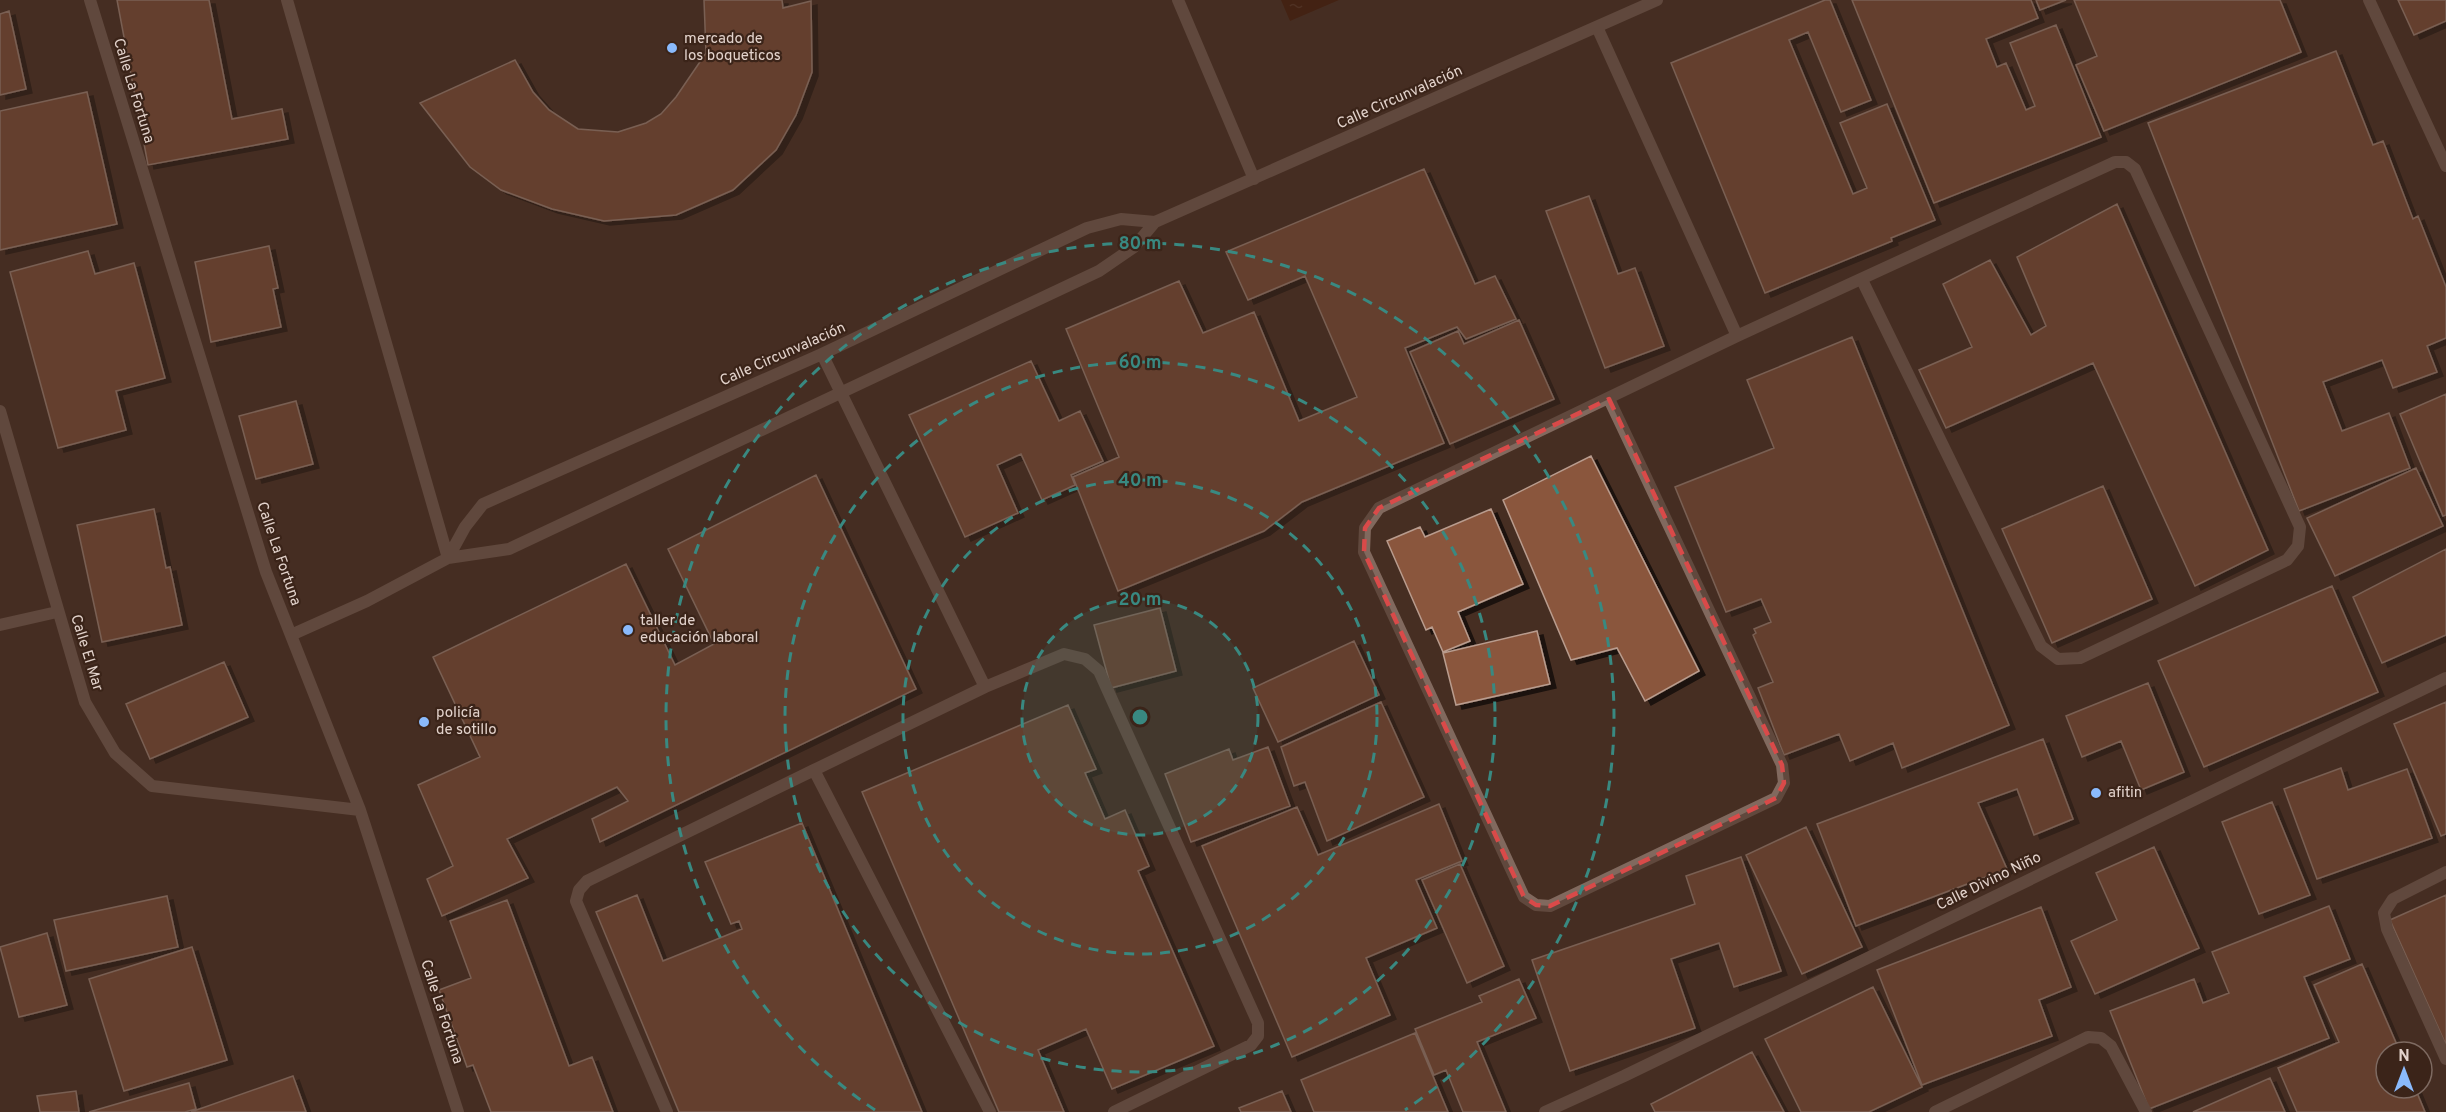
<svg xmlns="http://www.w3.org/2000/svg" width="2446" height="1112" font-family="Overpass,sans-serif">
<defs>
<pattern id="water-ripples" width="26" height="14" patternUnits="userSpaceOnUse" patternTransform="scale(1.5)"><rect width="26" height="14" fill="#411500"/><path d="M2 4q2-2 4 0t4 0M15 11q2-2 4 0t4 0" fill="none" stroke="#5c3624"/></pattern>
<filter id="shadow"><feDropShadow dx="6" dy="4" stdDeviation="0" flood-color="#0009"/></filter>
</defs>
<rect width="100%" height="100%" fill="#462e22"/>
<path fill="url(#water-ripples)" d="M1281 0H1339L1290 21Z"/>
<path fill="#8a573e" stroke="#b99c8e" stroke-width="1.5" filter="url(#shadow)" d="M117 0H209L232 119 282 109 288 139 148 165Z
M704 0H782L783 8 811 1 812 72 796 115 776 150 733 190 676 215 604 221 552 209 501 190 470 167 420 103 515 60 533 92 549 110 578 129 618 132 646 123 661 114 676 97 706 53Z
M1825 0H1830L1871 100 1841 112 1808 32 1789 40 1853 194 1867 188 1840 123 1887 104 1935 220 1891 238 1892 241 1765 293 1671 63Z
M1852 0H2031L2038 18 1986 39 1997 67 2006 63 2026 110 2035 106 2010 43 2056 25 2101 137 1934 203Z
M2036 0H2066L2040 10Z
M2074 0H2280L2301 52 2104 131 2076 65 2097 56Z
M2398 0H2446V21L2414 35Z
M9 11 26 89 0 95V14Z
M2336 51 2373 145 2383 141 2413 219 2418 216 2446 287V338L2427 346 2437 372 2393 388 2382 360 2323 382 2342 431 2389 413 2410 468 2299 511 2148 123Z
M87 92 117 224 0 250V111Z
M1424 169 1475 284 1495 276 1516 319 1466 339 1457 327 1405 348 1444 443 1302 502 1264 531 1118 591 1073 477 1119 457 1066 329 1179 281 1203 333 1254 312 1299 421 1357 397 1305 276 1248 300 1226 252Z
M1589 196 1618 274 1635 268 1664 346 1605 368 1546 211Z
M2117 204 2268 550 2195 586 2093 363 1946 428 1919 370 1972 347 1943 284 1990 260 2031 335 2046 326 2017 257Z
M269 246 278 288 273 289 281 327 211 342 195 262Z
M88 251 95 274 134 263 165 378 116 391 126 430 58 448 10 272Z
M1519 320 1554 399 1450 444 1410 352 1458 331 1464 344Z
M1852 337 2009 725 1902 768 1893 743 1850 761 1839 734 1784 755 1758 688 1773 682 1753 635 1756 633 1754 629 1771 622 1761 599 1726 612 1675 487 1774 448 1747 380Z
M1031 361 1059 421 1080 411 1103 461 1071 475 1075 485 1042 500 1021 454 997 465 1018 513 965 537 909 415Z
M2446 394V515L2443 516 2400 414Z
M296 401 313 464 256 479 239 416Z
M1591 456 1699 671 1645 701 1617 648 1571 660 1503 500Z
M2416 468 2443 526 2335 576 2307 518Z
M816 475 916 689 600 842 592 819 628 801 617 787 507 839 528 878 442 916 427 879 453 866 418 785 480 757 433 657 626 564 675 665 714 644 668 549Z
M2103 486 2152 599 2052 643 2002 529Z
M154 509 166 568 170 567 182 625 102 642 77 525Z
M1491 509 1523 584 1458 612 1470 641 1443 652 1432 627 1426 630 1387 541 1420 527 1425 537Z
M2446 549V635L2382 663 2353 597Z
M2332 586 2378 692 2204 767 2158 661Z
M1160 608 1176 671 1111 688 1094 625Z
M1537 631 1550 684 1456 705 1443 653Z
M1354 641 1379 695 1278 742 1253 688Z
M224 662 248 717 150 759 126 704Z
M2148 683 2184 772 2141 790 2121 741 2082 757 2066 716Z
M1381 702 1424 797 1327 841 1305 782 1294 786 1281 747Z
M2446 702V834L2441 836 2394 724Z
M1068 705 1096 769 1085 773 1105 819 1125 810 1149 866 1138 871 1214 1046 1112 1089 1086 1029 1038 1050 1064 1112H999L862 792Z
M2043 739 2073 819 2034 835 2017 789 1978 803 2007 869 1856 926 1817 824Z
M1268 747 1290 806 1191 842 1165 774 1229 749 1233 760Z
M2341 768 2348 790 2407 769 2432 838 2317 879 2284 789Z
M2272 802 2310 895 2259 914 2222 822Z
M1439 804 1462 861 1416 880 1437 928 1366 958 1390 1015 1292 1057 1202 846 1297 807 1318 855Z
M802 823 922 1112H679L596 912 637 895 663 961 742 929 739 921 731 924 705 862Z
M1806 827 1862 947 1802 974 1746 855Z
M2154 847 2199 948 2095 994 2071 941 2117 920 2096 873Z
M1741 857 1781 971 1734 987 1719 943 1671 959 1695 1028 1570 1071 1532 960 1695 904 1686 876Z
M1460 864 1504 966 1467 983 1422 880Z
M2446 895V1045L2390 920Z
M167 896 178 947 66 971 54 920Z
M507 900 569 1066 592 1057 613 1112H491L473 1065 467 1067 439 990 471 978 450 921Z
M2329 906 2350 959 2304 977 2329 1038 2149 1109 2110 1011 2194 979 2203 1003 2229 993 2212 952Z
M2041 907 2071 987 2039 1000 2052 1036 1922 1085 1877 970Z
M47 933 67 1005 19 1017 0 947Z
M192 947 227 1060 124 1091 89 979Z
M2362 964 2400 1052H2386V1088H2415L2425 1112H2297L2278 1068 2339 1042 2314 985Z
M1519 979 1536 1018 1477 1042 1506 1112H1463L1446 1070 1434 1075 1415 1029 1482 1002 1479 996Z
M1873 987 1922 1087 1869 1112H1801L1765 1039Z
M1415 1033 1448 1112H1314L1301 1080Z
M1752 1052 1784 1112H1655L1651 1104Z
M293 1076 306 1112H191Z
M2270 1078 2285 1112H2193Z
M189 1083 196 1109 185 1112H89Z
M76 1091 79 1112H40L37 1096Z
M1282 1091 1291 1112H1241L1239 1108Z"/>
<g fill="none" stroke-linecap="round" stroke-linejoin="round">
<path stroke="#81695e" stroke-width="12" d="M90 0 266 572 360 810 458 1112
M287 0 448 558
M1178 0 1254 179
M2369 0 2446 166
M1597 27 1737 336
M822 354 985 687
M1609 399 1782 765 1784 783 1776 798 1550 906 1536 905 1524 897 1364 552 1365 528 1379 508 1737 336 2115 162H2126L2135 169 2300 527 2298 546 2287 560 2080 658 2058 659 2041 646 1862 280
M0 411 85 702 115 753 152 786 360 810
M448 558 465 527 483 504 822 354 1087 228 1121 219 1155 222
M0 625 57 612
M291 635 367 601 448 558 509 549 1099 271 1134 247 1155 222 1657 0
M814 770 985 687 1064 654 1085 659 1099 671 1258 1023V1036L1251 1045 1114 1112
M2446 872 2393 899 2384 913 2387 929 2446 1059
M667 1112 576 901 579 890 587 881 814 770 990 1112
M1545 1112 1624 1076 2446 678
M1935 1112 2088 1037 2101 1038 2111 1046 2146 1112"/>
</g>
<path d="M0 0H2446V1112H0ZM1609 399 1782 765 1784 783 1776 798 1550 906 1536 905 1524 897 1364 552 1365 528 1379 508Z" fill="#462e22" fill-opacity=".55" fill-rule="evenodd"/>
<path fill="none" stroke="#d94a49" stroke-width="4.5" stroke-dasharray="12 8" stroke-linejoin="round" d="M1609 399 1782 765 1784 783 1776 798 1550 906 1536 905 1524 897 1364 552 1365 528 1379 508Z"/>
<circle cx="1140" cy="717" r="118" fill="#398981" fill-opacity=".12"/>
<g fill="none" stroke="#398981" stroke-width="3" stroke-dasharray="10 8">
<circle cx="1140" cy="717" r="118"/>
<circle cx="1140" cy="717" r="237"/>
<circle cx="1140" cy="717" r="355"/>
<path d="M875 1110A474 474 0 1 1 1405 1110"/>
</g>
<g fill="#8abafc" stroke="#3b2419" stroke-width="2">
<circle cx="672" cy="48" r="6"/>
<circle cx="628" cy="630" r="6"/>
<circle cx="424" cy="722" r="6"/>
<circle cx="2096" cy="793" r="6"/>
</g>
<g text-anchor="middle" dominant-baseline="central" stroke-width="4.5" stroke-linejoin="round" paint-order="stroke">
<g font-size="15" fill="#e3d3cc" stroke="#3b2419" text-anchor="start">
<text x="684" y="39">mercado de<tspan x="684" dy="17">los boqueticos</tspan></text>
<text x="640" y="621">taller de<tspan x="640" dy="17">educación laboral</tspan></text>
<text x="436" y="713">policía<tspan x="436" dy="17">de sotillo</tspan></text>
<text x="2108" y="793">afitin</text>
</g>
<g font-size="15" fill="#e3d3cc" stroke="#3b2419">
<text transform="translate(133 91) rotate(73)">Calle La Fortuna</text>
<text transform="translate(1400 98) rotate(-24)">Calle Circunvalación</text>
<text transform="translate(783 355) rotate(-24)">Calle Circunvalación</text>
<text transform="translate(278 554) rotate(71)">Calle La Fortuna</text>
<text transform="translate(86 653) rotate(73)">Calle El Mar</text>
<text transform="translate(1989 882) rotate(-26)">Calle Divino Niño</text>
<text transform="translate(441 1012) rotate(72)">Calle La Fortuna</text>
</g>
</g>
<circle cx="1140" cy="717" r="9" fill="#398981" stroke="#3b2419" stroke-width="3"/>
<g font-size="18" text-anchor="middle" font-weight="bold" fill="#398981" stroke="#3b2419" stroke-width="4.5" stroke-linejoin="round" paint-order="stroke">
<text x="1140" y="249">80 m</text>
<text x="1140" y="368">60 m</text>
<text x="1140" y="486">40 m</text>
<text x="1140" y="605">20 m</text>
</g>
<g transform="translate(2404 1070)"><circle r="28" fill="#3b2419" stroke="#7e6a61" stroke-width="1.5"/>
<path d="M0-4.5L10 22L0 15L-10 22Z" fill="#8abafc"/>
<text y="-9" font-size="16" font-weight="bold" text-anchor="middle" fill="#e3d3cc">N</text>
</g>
</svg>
